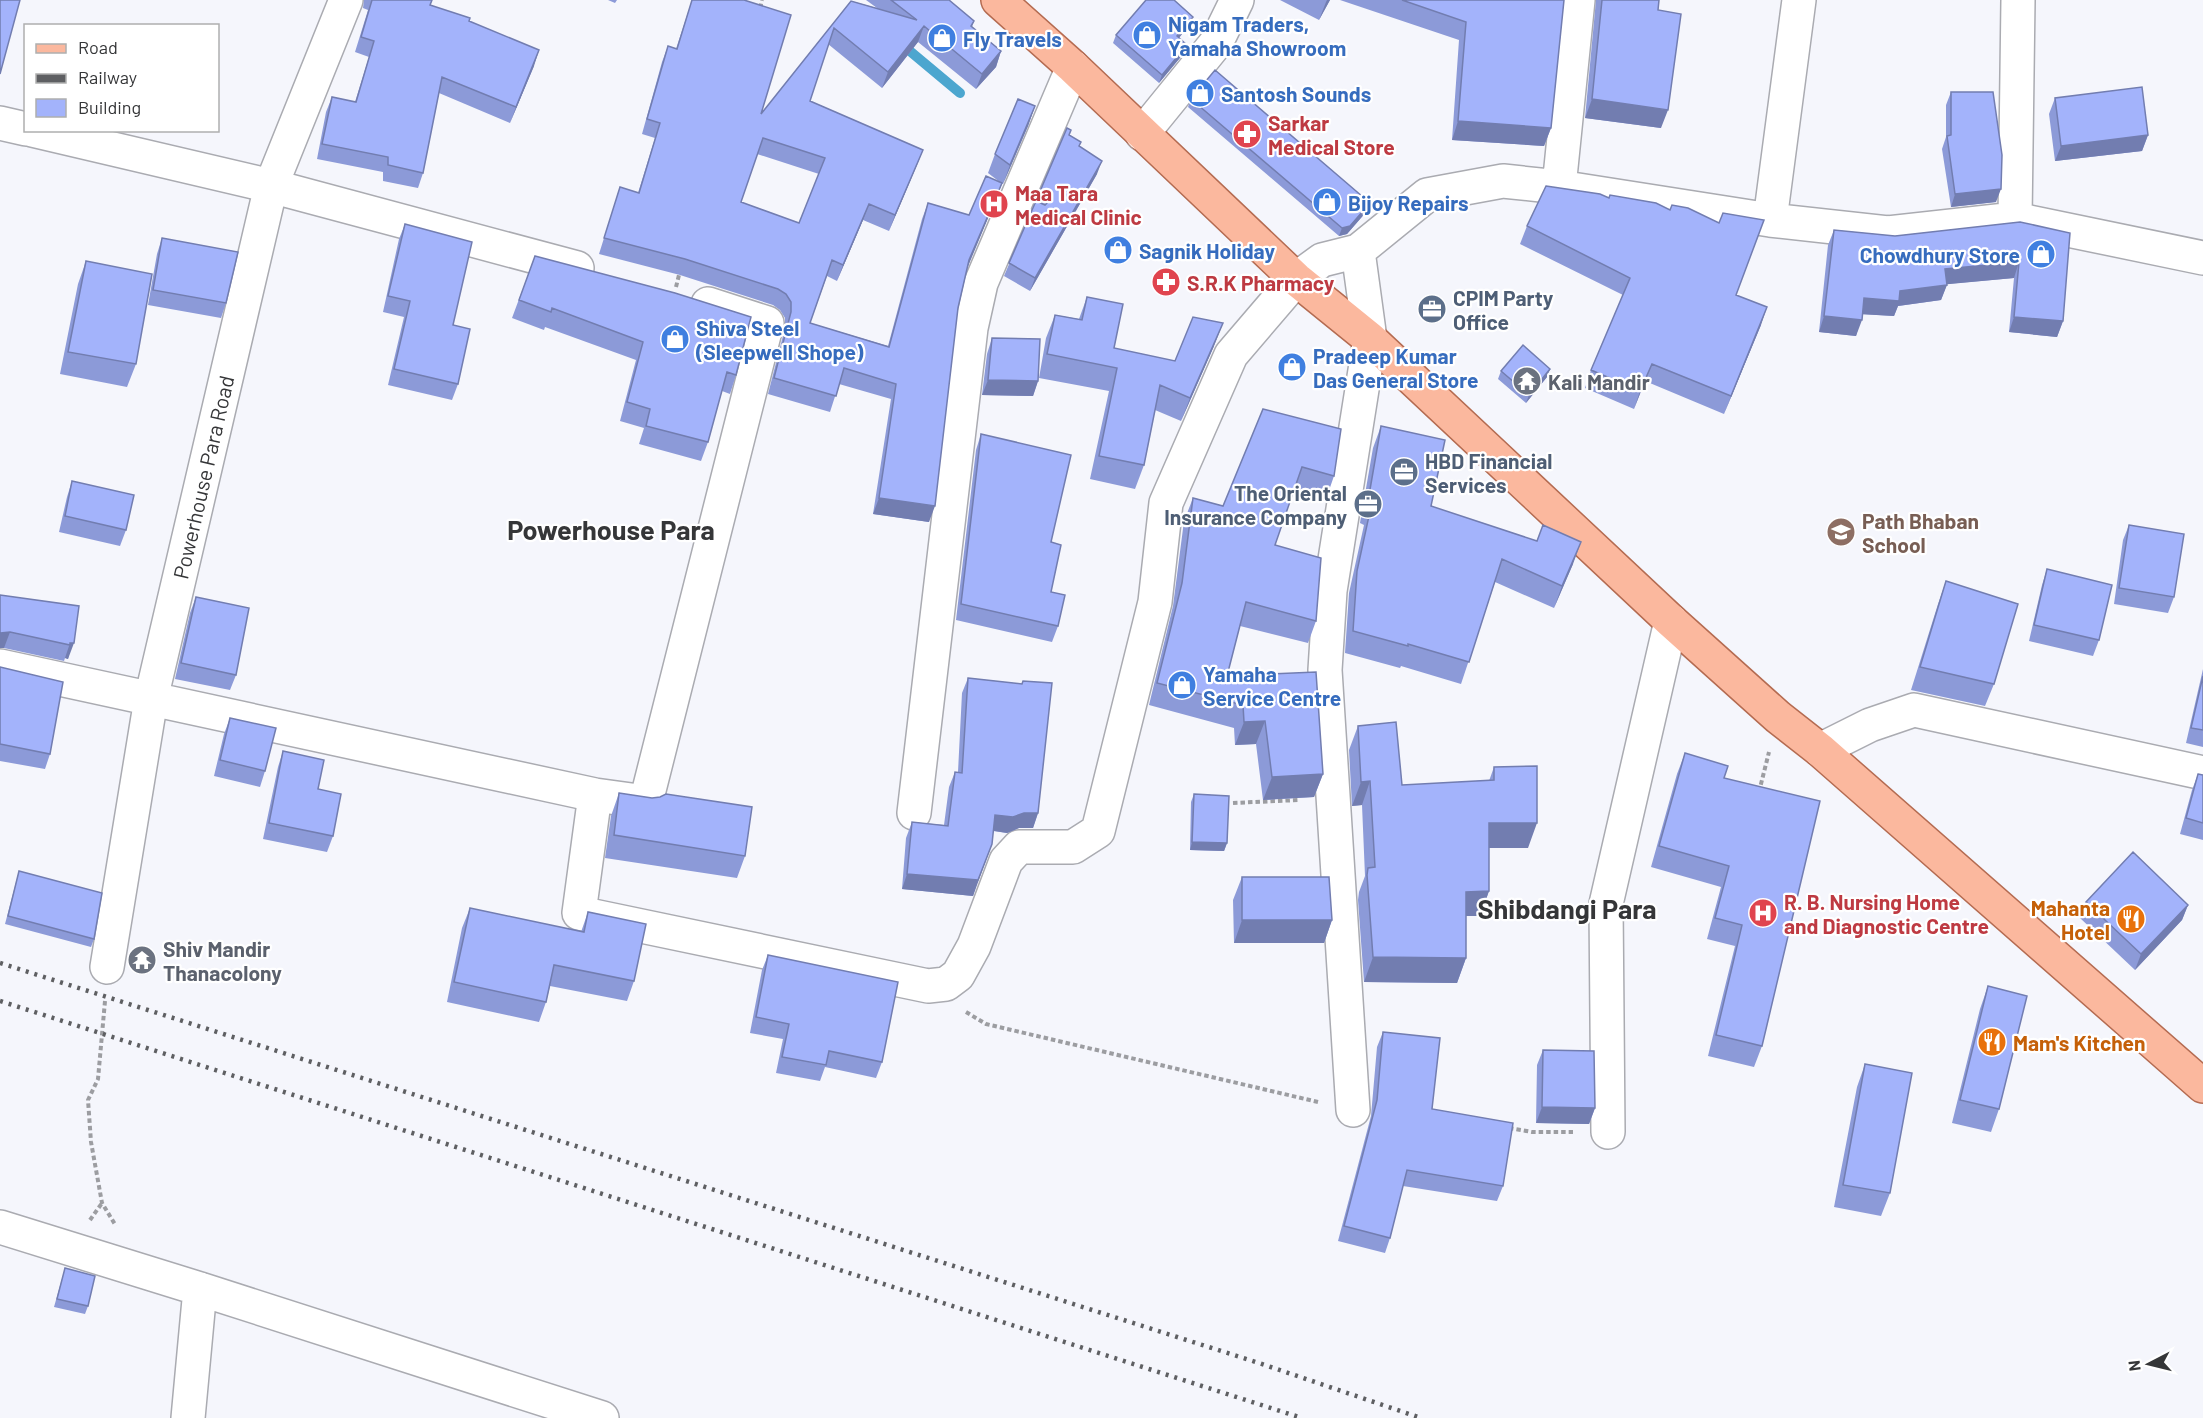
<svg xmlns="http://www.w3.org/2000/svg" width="2203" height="1418" font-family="Barlow,sans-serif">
<rect width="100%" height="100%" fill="#f5f6fc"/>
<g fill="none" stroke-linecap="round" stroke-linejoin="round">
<path stroke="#4ca6cf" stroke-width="10" d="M899 42 960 93"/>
<g stroke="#aaabb1" stroke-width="36">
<path id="minor" d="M0 123 26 129
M32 130 271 186 577 268
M1142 134 1216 43 1237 0
M1559 187 1578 0
M2015 219 2018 0
M1770 220 1799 0
M0 666 595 795 646 802 767 323 708 304
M1820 750 1870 725 1914 710 2203 773
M595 795 579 913 928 986 946 984 958 975 974 946 1006 861 1019 847H1073L1098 831 1155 602 1166 503 1231 355 1296 279 1322 260 1358 251 1427 195 1503 181 1559 187 1770 220 1888 233 2015 219 2203 258
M914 813 971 328 981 283 1073 67
M107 967 151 699 271 186 346 0
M1353 1110 1325 670 1330 591 1370 339 1358 251
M1608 1132 1606 904 1671 621
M0 1227 200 1289 602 1418
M188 1418 200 1289"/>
</g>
<g stroke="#b46b51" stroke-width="36">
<path id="major" d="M998 0 1073 67 1296 279 1370 339 1671 621 1778 717 1820 750 2203 1086"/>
</g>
<path stroke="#9c9da1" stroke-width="4" stroke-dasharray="4.5 3" stroke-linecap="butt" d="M760 8 762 0
M676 287 680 271
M1759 792 1769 752
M1233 803 1299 800
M105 1001 98 1079 88 1100 91 1142 102 1203 116 1226
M966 1012 986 1024 1318 1102
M1509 1128 1532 1132H1573
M90 1220 102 1203"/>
<use href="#minor" stroke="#fff" stroke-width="33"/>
<use href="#major" stroke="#fbb89e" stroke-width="33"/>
<path stroke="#5e5f62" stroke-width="4.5" stroke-dasharray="3 6" stroke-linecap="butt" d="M0 963 1259 1363 1421 1418
M0 1001 1302 1418"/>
</g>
<path fill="#8c9ad8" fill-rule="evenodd" d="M364 0H432L430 5 469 21 534 66 510 123 439 93 423 173 418 188 383 181V172L317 159 326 112 332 97 355 102 369 57 355 52 368 10 363 8Z
M608 0H617L615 3Z
M692 0 761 114 851 1 877 8 866 0H949L974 21 972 27 1001 51 996 67 976 89 918 42 882 88 828 44 810 101 923 150 889 231 863 220 837 281 827 276 810 323 888 346 922 219 928 203 969 215 1001 183 988 173 995 154 1035 106 1028 126 1003 184H1002L968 265 958 308 929 522 873 514 891 399 839 384 830 412 768 394 785 328V318L780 310 773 305 680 275 599 254 620 187 638 193 655 138 642 134 662 62 668 46 676 49ZM757 154 819 174 799 223 741 202Z
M1280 0H1330L1319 20Z
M1340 0H1564L1551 128 1544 146 1452 140 1459 40Z
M1596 0H1659L1658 10 1661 128 1585 118Z
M1193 17 1190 24 1179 38 1187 45 1184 53 1159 83 1113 43 1116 35Z
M1951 92 1996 202 1951 207 1942 149 1946 137V105Z
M2055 98 2148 135 2142 151 2055 161 2049 114Z
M1191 99 1370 203 1367 211 1347 234 1339 236 1188 107Z
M1067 128 1070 135 1079 147 1097 174 1030 291 1004 276Z
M2020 222 2063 321 2057 337 2009 332 2014 278 1947 284 1941 300 1898 306 1894 316 1862 314 1856 336 1819 332 1828 245 1834 230 1895 236Z
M405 224 453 325 458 384 452 400 388 385 404 317 383 312 399 239Z
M1527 226 1736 295 1761 325 1724 414 1645 381 1634 409 1585 388 1591 370 1623 295 1520 244Z
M162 238 226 303 221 318 148 305 157 254Z
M535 256 736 375 730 394 722 391 708 442 701 461 639 444 644 428 620 421 636 360 545 327 544 330 512 318Z
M86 261 136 364 127 387 60 374 78 284Z
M1087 297 1114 348 1175 361 1214 346 1181 421 1155 410 1144 465 1135 489 1090 479 1109 391 1039 378 1046 338 1055 315 1079 319Z
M992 338 1038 381 1033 396 982 395 987 354Z
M1501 371 1547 377 1526 403 1498 379Z
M1263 409 1334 476 1326 499 1294 490 1275 545 1316 621 1308 643 1240 626 1227 676 1323 774 1314 797 1263 800 1256 744 1235 745 1234 728 1149 705 1173 606 1184 521 1193 498 1223 506Z
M1381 426 1431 506 1573 564 1554 608 1495 582 1461 684 1401 666 1400 668 1345 653 1349 593 1364 525 1360 523 1373 448Z
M981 434 1051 542V592L1058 626 1052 642 956 620 976 450Z
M72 481 126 530 120 546 59 532 67 497Z
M2129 525 2174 597 2168 613 2114 604 2123 540Z
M2047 569 2099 640 2093 656 2029 641 2042 585Z
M1946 581 1994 684 1985 706 1911 690 1938 604Z
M0 595 79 606 68 659 65 658 64 661 4 648Z
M196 597 236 675 230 690 175 679 190 613Z
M0 667 50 754 45 769 0 761Z
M2203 669V747L2186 743Z
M968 678 1022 684 1023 681 1038 813 1033 828H1019L1007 833 993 831 973 896 902 889 906 838 912 822 944 825 949 787 955 772H958L962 693Z
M230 718 265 771 260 787 214 776 224 734Z
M1358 726 1402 785 1489 781 1494 767 1528 848H1489V891L1480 916H1466V958L1457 983 1364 982 1358 900 1359 892 1365 876 1362 805 1352 806 1349 750Z
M283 751 318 789 333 836 327 852 263 839 278 767Z
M1685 753 1724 778 1762 1046 1754 1067 1708 1056 1735 946 1707 939 1721 887 1651 867 1677 774Z
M2198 774 2203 775V840L2180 834 2192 790Z
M619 793 745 856 737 878 605 858 611 816Z
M1194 794 1227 843 1224 851 1190 850 1191 802Z
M19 871 94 939 91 947 5 924Z
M1242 877 1332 920 1324 943H1234L1233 900Z
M2086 902 2188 905 2182 920 2135 970 2080 918Z
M470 908 581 932 588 912 634 981 627 1001 550 986 546 1002 539 1022 447 1002 462 928Z
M768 955 882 1062 876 1078 825 1067 820 1081 776 1073 783 1039 750 1033 762 970Z
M1988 986 1999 1109 1991 1132 1952 1123 1980 1009Z
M1383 1032 1432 1109 1503 1186 1497 1201 1403 1186 1390 1238 1385 1253 1338 1241 1371 1116 1377 1047Z
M1543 1050 1595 1108 1589 1124 1536 1123 1537 1065Z
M1865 1064 1890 1193 1881 1216 1834 1207 1857 1087Z
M65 1268 88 1306 85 1314 54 1307Z"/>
<path fill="#727db0" d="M1327 0H1330L1319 20 1326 2Z
M1193 17 1190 24 1174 44 1177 36Z
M924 26 918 42 882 88 888 72Z
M1187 45 1184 53 1159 83 1162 75Z
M539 50 534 66 510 123 516 107Z
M1001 51 996 67 976 89 982 74Z
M1592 99 1668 110 1661 128 1585 118Z
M1035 106 1028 126 1003 184 1010 165Z
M1458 121 1551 128 1544 146 1452 140Z
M2148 135 2142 151 2055 161 2061 146Z
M923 150 917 165 889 231 895 215Z
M1102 161 1097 174 1030 291 1035 278Z
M1002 183 996 199 964 276 969 260Z
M2001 189 1996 202 1951 207 1955 194Z
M1370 203 1367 211 1347 234 1339 236 1342 228Z
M869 204 863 220 837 281 843 265Z
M2019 262 2014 278 1939 285 1945 269Z
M1947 285 1941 300 1898 306 1894 316 1858 314 1864 298 1900 291Z
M1767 307 1761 325 1724 414 1731 396Z
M1824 316 1862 320 1856 336 1819 332Z
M2014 317 2063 321 2057 337 2009 332Z
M1223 323 1214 346 1181 421 1190 398Z
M1652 364 1645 381 1634 409 1640 391Z
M1550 369 1547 377 1526 403 1529 395Z
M988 380 1038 381 1033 396 982 395Z
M879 498 935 506 929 522 873 514Z
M1581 542 1573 564 1554 608 1562 586Z
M10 632 4 648H0V633Z
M70 643H74L68 659 65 658Z
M1265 721 1256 744 1235 745 1244 722Z
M1323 774 1314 797 1263 800 1272 777Z
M1370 781 1362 805 1352 806 1361 782Z
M1024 813H1038L1033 828H1019L1007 833 989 830 995 815Z
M1489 823H1537L1528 848H1480Z
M1192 842 1227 843 1224 851 1190 850Z
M992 844 973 896 902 889 907 874Z
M1489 891 1480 916H1457L1466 892Z
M2188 905 2182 920 2135 970 2141 954Z
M1242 920H1332L1324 943H1234Z
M1373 957 1466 958 1457 983 1364 982Z
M1542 1107 1595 1108 1589 1124 1536 1123Z"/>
<path fill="#a3b3fb" stroke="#727db0" stroke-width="1.5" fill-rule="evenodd" d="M0 0H20L0 74Z
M372 0H432L430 5 470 18 469 21 539 50 516 107 442 77 423 173 388 165V157L322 144 332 97 356 102 374 41 361 37Z
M692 0H744L791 15 761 114 851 1 917 20 891 0H949L974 21 971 26 1001 51 982 74 924 26 888 72 834 28 810 101 923 150 895 215 869 204 843 265 832 260 810 323 889 347 928 203 969 215 986 176 1002 183 969 260 958 308 935 506 879 498 896 384 844 368 836 396 774 378 791 312V302L786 294 778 289 685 259 604 238 620 187 639 193 660 123 647 119 668 46 677 49ZM763 138 825 158 799 223 741 202Z
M1146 0H1174L1193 17 1177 36 1187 45 1162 75 1116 35Z
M1402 0H1564L1551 128 1458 121 1466 22Z
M1602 0H1659L1658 10 1681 14 1668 110 1592 99Z
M1215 70 1370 203 1350 226 1342 228 1191 99Z
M2142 87 2148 135 2061 146 2055 98Z
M1951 92H1993L2002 155 2001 189 1955 194 1947 136 1951 135Z
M1018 99 1035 106 1010 165 995 154Z
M1067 128 1071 130 1069 135 1081 142 1079 146 1102 161 1035 278 1009 263 1036 201 1045 205 1047 203 1038 196Z
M1546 186 1600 194 1609 198 1610 195 1656 203 1670 210 1672 205 1688 208 1719 223 1723 213 1764 220 1736 295 1767 307 1731 396 1652 364 1640 391 1591 370 1630 278 1527 226Z
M2020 222 2070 233 2063 321 2014 317 2019 262 1945 269 1947 285 1900 291 1899 301 1864 298 1862 320 1824 316 1834 230 1895 236Z
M405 224 472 242 453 325 470 329 458 384 394 369 410 301 388 296Z
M162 238 238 252 226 303 153 290Z
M535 256 675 293 751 317 736 375 727 372 708 442 646 426 650 409 627 402 643 342 552 308 551 312 519 300Z
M86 261 152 274 136 364 68 352Z
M1087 297 1123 304 1114 348 1175 361 1193 317 1223 323 1190 398 1160 385 1144 465 1099 456 1117 368 1047 354 1055 315 1082 320Z
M992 338 1040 339 1038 381 988 380Z
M1523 345 1550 369 1529 395 1501 371Z
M1263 409 1341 429 1334 476 1302 467 1275 545 1321 558 1316 621 1246 602 1227 676 1316 672 1323 774 1272 777 1265 721 1244 722 1243 705 1157 683 1182 583 1193 498 1223 506Z
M1381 426 1445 440 1431 506 1537 541 1543 525 1581 542 1562 586 1502 559 1469 662 1408 644V646L1353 631 1357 571 1372 502 1368 501Z
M981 434 1071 455 1051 542 1061 545 1051 592 1065 595 1058 626 961 604Z
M72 481 134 495 126 530 65 516Z
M2129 525 2184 534 2174 597 2119 588Z
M2047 569 2112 585 2099 640 2034 625Z
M1946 581 2018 604 1994 684 1920 667Z
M0 595 79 606 74 643H70V645L10 632 0 633Z
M196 597 249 608 236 675 181 663Z
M0 667 63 682 50 754 0 744Z
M2203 676V730L2191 728Z
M968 678 1022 684 1023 681 1052 683 1038 813H1024L1013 817 995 815 992 844 978 880 907 874 912 822 948 826 955 772 962 773Z
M230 718 276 728 265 771 220 760Z
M1396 722 1402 785 1494 780V767L1537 766V823H1489V891L1466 892V958L1373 957 1367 875 1368 868 1375 867 1370 781 1361 782 1358 726Z
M283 751 324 760 318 789 341 794 333 836 269 823Z
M1685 753 1728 766 1724 778 1820 801 1762 1046 1716 1035 1742 925 1715 918 1729 866 1659 846Z
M2198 774 2203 775V823L2186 818Z
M619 793 652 798 660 797 666 794 752 807 745 856 614 835Z
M1194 794 1229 796 1227 843 1192 842Z
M2133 852 2188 905 2141 954 2086 902Z
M19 871 102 893 94 939 8 916Z
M1242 877H1329L1332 920H1242Z
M470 908 584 932 588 912 646 924 634 981 554 965 546 1002 454 982Z
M768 955 898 982 882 1062 829 1051 826 1065 782 1057 789 1024 756 1017Z
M1988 986 2027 996 1999 1109 1960 1100Z
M1383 1032 1440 1038 1432 1109 1513 1123 1503 1186 1407 1170 1390 1238 1344 1226 1377 1100Z
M1543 1050 1594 1051 1595 1108 1542 1107Z
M1865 1064 1912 1073 1890 1193 1843 1185Z
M65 1268 95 1276 88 1306 57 1299Z"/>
<defs>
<g id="shop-disc" transform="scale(1.5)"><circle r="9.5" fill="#3f7fe0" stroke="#fff"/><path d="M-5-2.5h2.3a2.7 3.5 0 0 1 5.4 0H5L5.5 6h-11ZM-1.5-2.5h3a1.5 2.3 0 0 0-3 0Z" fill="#fff"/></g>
<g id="pharmacy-disc" transform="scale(1.5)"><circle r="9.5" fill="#e0444e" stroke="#fff"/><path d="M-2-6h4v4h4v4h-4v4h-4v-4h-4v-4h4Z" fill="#fff"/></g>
<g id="hospital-disc" transform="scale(1.5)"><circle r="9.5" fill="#e0444e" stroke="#fff"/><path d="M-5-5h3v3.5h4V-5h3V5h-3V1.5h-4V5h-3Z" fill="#fff"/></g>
<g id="office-disc" transform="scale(1.5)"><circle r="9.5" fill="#5c6f8a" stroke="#fff"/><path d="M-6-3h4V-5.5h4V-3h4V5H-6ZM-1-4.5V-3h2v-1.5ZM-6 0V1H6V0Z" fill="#fff"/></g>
<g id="temple-disc" transform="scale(1.5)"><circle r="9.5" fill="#6b7280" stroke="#fff"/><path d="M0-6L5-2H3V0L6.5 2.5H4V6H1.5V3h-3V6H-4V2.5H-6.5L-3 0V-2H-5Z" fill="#fff"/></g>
<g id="school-disc" transform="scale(1.5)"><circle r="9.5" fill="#8d6e63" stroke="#fff"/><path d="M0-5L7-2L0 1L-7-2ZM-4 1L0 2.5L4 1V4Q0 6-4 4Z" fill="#fff"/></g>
<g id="restaurant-disc" transform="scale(1.5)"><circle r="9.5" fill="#e8710a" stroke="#fff"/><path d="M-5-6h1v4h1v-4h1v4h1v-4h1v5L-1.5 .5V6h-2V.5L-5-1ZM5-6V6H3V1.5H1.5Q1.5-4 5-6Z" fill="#fff"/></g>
</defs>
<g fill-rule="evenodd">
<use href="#shop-disc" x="1147" y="35"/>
<use href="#shop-disc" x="942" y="38"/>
<use href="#shop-disc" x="1200" y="93"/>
<use href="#pharmacy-disc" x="1247" y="134"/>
<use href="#shop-disc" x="1327" y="202"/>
<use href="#hospital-disc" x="994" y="204"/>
<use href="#shop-disc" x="1118" y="250"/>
<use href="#shop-disc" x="2041" y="254"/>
<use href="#pharmacy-disc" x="1166" y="282"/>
<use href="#office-disc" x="1432" y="309"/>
<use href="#shop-disc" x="675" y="339"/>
<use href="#shop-disc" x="1292" y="367"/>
<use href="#temple-disc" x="1527" y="381"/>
<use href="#office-disc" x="1404" y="472"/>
<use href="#office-disc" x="1368" y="504"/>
<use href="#school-disc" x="1841" y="532"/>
<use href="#shop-disc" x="1182" y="685"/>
<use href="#hospital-disc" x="1763" y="913"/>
<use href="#restaurant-disc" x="2131" y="919"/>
<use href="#temple-disc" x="142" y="960"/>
<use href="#restaurant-disc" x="1992" y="1042"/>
</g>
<g text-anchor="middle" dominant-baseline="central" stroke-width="4.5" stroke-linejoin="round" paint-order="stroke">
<g font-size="21" font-weight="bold" fill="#366cbe" stroke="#fff" text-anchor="start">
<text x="1168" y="23">Nigam Traders,<tspan x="1168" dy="24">Yamaha Showroom</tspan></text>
<text x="963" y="38">Fly Travels</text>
<text x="1221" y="93">Santosh Sounds</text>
<text x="1348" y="202">Bijoy Repairs</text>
<text x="1139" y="250">Sagnik Holiday</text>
<text x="2020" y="254" text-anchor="end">Chowdhury Store</text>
<text x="696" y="327">Shiva Steel<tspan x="696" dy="24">(Sleepwell Shope)</tspan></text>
<text x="1313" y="355">Pradeep Kumar<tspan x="1313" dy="24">Das General Store</tspan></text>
<text x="1203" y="673">Yamaha<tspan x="1203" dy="24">Service Centre</tspan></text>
</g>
<g font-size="21" font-weight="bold" fill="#be3a42" stroke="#fff" text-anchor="start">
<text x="1268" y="122">Sarkar<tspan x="1268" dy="24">Medical Store</tspan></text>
<text x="1015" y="192">Maa Tara<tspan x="1015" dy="24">Medical Clinic</tspan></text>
<text x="1187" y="282">S.R.K Pharmacy</text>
<text x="1784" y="901">R. B. Nursing Home<tspan x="1784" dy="24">and Diagnostic Centre</tspan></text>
</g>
<g font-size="21" font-weight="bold" fill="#4e5e75" stroke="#fff" text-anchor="start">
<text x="1453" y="297">CPIM Party<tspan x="1453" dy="24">Office</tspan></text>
<text x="1425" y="460">HBD Financial<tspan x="1425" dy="24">Services</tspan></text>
<text x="1347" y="492" text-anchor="end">The Oriental<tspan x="1347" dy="24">Insurance Company</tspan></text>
</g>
<g font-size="21" font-weight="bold" fill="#5b616d" stroke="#fff" text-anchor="start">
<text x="1548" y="381">Kali Mandir</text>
<text x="163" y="948">Shiv Mandir<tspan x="163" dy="24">Thanacolony</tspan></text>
</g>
<g font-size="21" fill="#353638" stroke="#fff">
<text transform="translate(203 477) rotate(-77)">Powerhouse Para Road</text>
</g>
<g font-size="21" font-weight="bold" fill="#785e54" stroke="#fff" text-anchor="start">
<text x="1862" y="520">Path Bhaban<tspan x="1862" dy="24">School</tspan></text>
</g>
<g font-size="21" font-weight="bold" fill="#c56008" stroke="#fff" text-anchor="end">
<text x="2110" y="907">Mahanta<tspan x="2110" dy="24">Hotel</tspan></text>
<text x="2013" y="1042" text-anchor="start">Mam's Kitchen</text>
</g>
<g font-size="27" font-weight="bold" fill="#353638" stroke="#fff">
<text x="611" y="529">Powerhouse Para</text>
<text x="1567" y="908">Shibdangi Para</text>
</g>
</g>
<rect x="24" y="24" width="195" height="108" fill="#ffffff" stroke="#aeafaf" stroke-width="1.5"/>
<rect x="36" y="44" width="30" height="9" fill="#fbb89e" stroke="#aeafaf" stroke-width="1.5"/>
<text x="78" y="54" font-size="18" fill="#353638">Road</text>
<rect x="36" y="74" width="30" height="9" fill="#5e5f62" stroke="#aeafaf" stroke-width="1.5"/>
<text x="78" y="84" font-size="18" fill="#353638">Railway</text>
<rect x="36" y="99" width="30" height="18" fill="#a3b3fb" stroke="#aeafaf" stroke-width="1.5"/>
<text x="78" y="114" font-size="18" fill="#353638">Building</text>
<g transform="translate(2149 1364) rotate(263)" stroke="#ffffff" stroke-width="4.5" paint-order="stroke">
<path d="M0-4.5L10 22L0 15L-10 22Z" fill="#353638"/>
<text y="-9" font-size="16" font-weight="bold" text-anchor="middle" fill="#353638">N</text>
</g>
</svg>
